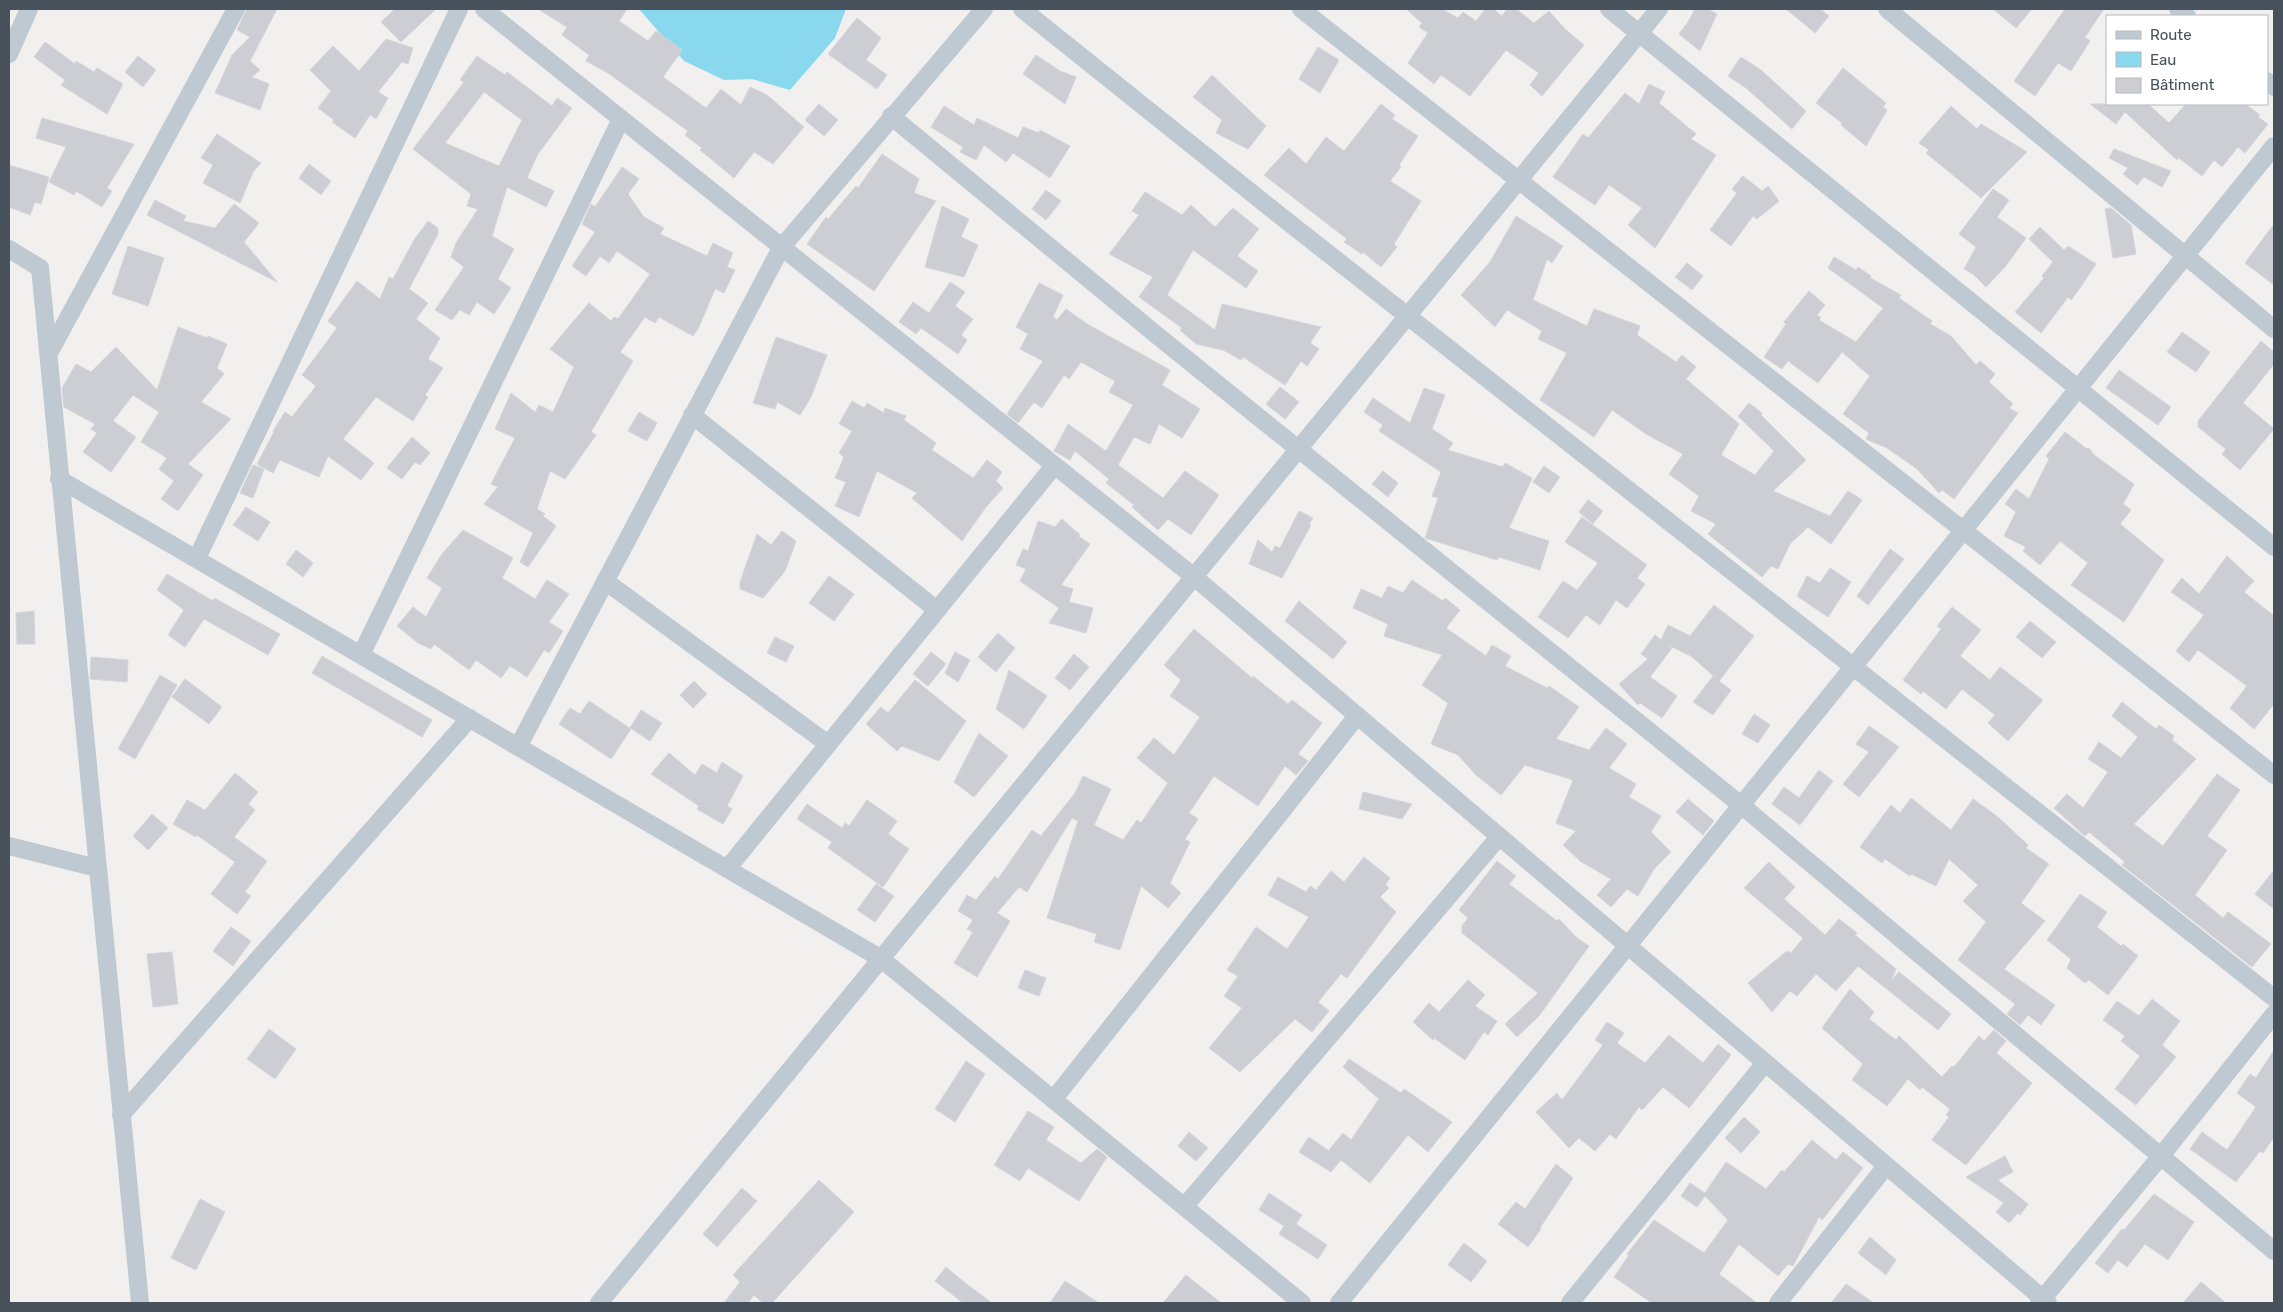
<svg xmlns="http://www.w3.org/2000/svg" width="2283" height="1312" font-family="Rubik,sans-serif">
<rect width="100%" height="100%" fill="#f2efef"/>
<path fill="#89d8ee" d="M639 9H846L835 38 790 90 752 79 724 80 684 61Z"/>
<path fill="#ccced4" stroke="#d3d5db" fill-rule="evenodd" d="M247 9H277L250 61 260 70 252 77 269 84 260 110 215 93 232 55 250 37 237 30Z
M395 9H436L401 42 381 22Z
M538 9H627L619 21 648 41 656 31 682 50 663 77 706 108 721 89 741 105 750 87 767 95 804 127 773 164 754 152 734 178 700 150 702 148 685 135 688 131 608 73 586 61 589 55 562 35 567 27Z
M1406 9H1442L1458 18 1463 12 1476 21 1485 9H1493L1502 16 1507 9H1516L1534 23 1549 11 1565 29 1584 45 1542 96 1530 85 1539 73 1506 50 1470 96 1441 75 1434 84 1408 63 1428 33 1419 27 1422 23Z
M1695 9H1707L1717 14 1700 51 1679 34 1688 22Z
M1786 9H1820L1829 16 1815 33Z
M1993 9H2032L2016 28Z
M2065 9H2104L2085 37 2090 41 2071 71 2058 63 2035 96 2014 81Z
M857 18 881 38 866 60 887 75 877 89 828 54Z
M386 39 413 48 408 64 402 62 378 92 388 98 376 119 370 115 355 138 332 122 334 120 318 108 331 91 310 70 333 46 359 71Z
M45 42 75 64 76 61 94 72 97 68 123 84 107 114 61 85 65 80 34 57Z
M1318 47 1339 60 1320 93 1299 79Z
M1036 55 1060 71 1076 77 1065 104 1023 74Z
M138 56 156 70 143 87 125 72Z
M477 56 505 75 507 72 552 106 557 98 572 108 538 154 527 178 554 191 546 207 507 187 492 236 514 249 498 279 511 288 494 314 477 302 469 315 460 310 452 320 435 310 464 267 451 257 456 243 478 209 467 206 471 194 413 149 464 82 460 80ZM484 92 522 120 499 166 445 143Z
M1741 57 1761 70 1806 111 1792 129 1746 88 1728 76Z
M1843 68 1886 103 1883 107 1887 110 1866 146 1841 125 1842 123 1816 103Z
M1212 75 1266 126 1248 149 1216 133 1222 120 1193 97Z
M1649 84 1665 92 1659 103 1696 134 1691 139 1716 155 1655 248 1628 225 1642 208 1609 185 1595 205 1553 177 1583 134 1588 138 1625 93 1639 104Z
M819 104 838 120 824 136 805 120Z
M1381 104 1395 115 1392 119 1418 136 1399 165 1401 167 1390 181 1421 201 1394 244 1397 247 1381 267 1363 252 1362 254 1344 242 1347 239 1264 175 1289 148 1306 164 1326 137 1344 151Z
M2090 104H2148L2169 123 2186 104H2245L2260 115 2258 117 2268 124 2245 153 2238 147 2222 167 2214 160 2202 176 2179 158 2177 160 2125 112 2116 124Z
M944 106 974 125 977 118 1018 138 1023 127 1039 133 1040 130 1070 146 1050 178 1013 153 1006 162 984 145 976 160 960 152 963 147 931 127Z
M1951 106 1977 129 1981 124 2027 152 1981 198 1926 153 1929 150 1919 143Z
M42 118 134 144 107 188 112 191 102 207 76 191 74 195 49 182 66 147 36 138Z
M217 134 261 163 253 172 240 203 203 183 213 165 201 158Z
M2114 149 2171 171 2162 187 2144 177 2137 185 2123 174 2128 168 2109 158Z
M882 154 919 179 914 193 936 201 874 291 807 244 826 217 828 219 856 186 858 188Z
M309 164 331 181 321 195 299 178Z
M9 165 49 177 41 204 35 202 30 215 9 207Z
M622 167 639 179 628 194 644 217 664 228 660 234 707 256 713 243 733 253 727 267 735 270 724 293 715 289 698 329 693 336 659 317 655 323 645 317 620 352 633 361 591 432 596 435 565 479 550 471 537 509 545 514 543 516 556 526 528 567 520 562 533 533 484 504 498 487 491 484 515 438 495 429 511 393 535 412 539 405 553 412 574 367 550 349 589 303 611 321 614 317 618 319 650 274 617 251 609 263 600 256 586 276 572 266 595 232 582 224 591 204 595 207Z
M1743 176 1762 191 1768 186 1779 201 1757 219 1753 216 1731 246 1710 230 1737 193 1732 189Z
M1993 189 2009 200 1997 217 2026 238 2005 267 1986 287 1973 274 1964 269 1976 247 1959 234Z
M1046 190 1061 201 1046 220 1032 209Z
M1145 192 1182 215 1191 205 1215 227 1233 208 1259 229 1237 256 1258 271 1246 288 1193 250 1167 295 1215 330 1222 304 1321 327 1310 343 1319 349 1307 366 1301 361 1285 385 1243 357 1241 360 1223 350 1196 344 1180 330 1182 328 1139 297 1153 277 1109 254 1139 215 1132 211Z
M155 200 186 216 183 221 215 228 234 204 259 223 244 242 277 282 147 215Z
M942 206 969 219 961 237 978 245 964 277 925 267Z
M2111 208 2131 225 2136 254 2113 258 2105 209Z
M1516 216 1563 246 1552 263 1547 259 1533 300 1587 326 1594 309 1640 326 1637 335 1676 362 1682 355 1696 367 1686 379 1739 424 1721 455 1755 475 1774 451 1738 416 1749 403 1762 413 1761 415 1806 460 1773 491 1830 516 1848 491 1862 500 1831 544 1808 527 1790 544 1778 569 1771 566 1762 577 1708 534 1716 524 1691 511 1699 496 1669 474 1683 454 1646 434 1612 410 1594 437 1540 400 1567 353 1538 339 1542 331 1507 310 1495 327 1461 295 1490 262Z
M428 221 438 228V234L409 289 428 303 416 319 440 338 428 359 443 368 425 395 428 397 413 421 376 397 343 439 374 463 361 480 328 456 319 477 280 460 273 473 257 464 274 432 273 431 285 412 292 417 316 386 302 375 337 328 328 321 357 281 380 299 389 277 393 279 414 240Z
M2274 224V285L2245 263Z
M2040 227 2064 250 2068 246 2096 264 2080 288 2071 300 2068 297 2041 333 2015 312 2044 278 2042 276 2053 262 2029 239Z
M128 246 164 258 148 306 112 294Z
M1834 257 1856 270 1858 267 1871 276 1870 278 1901 295 1899 298 1932 321 1930 324 1951 336 1976 365 1980 361 1995 374 1989 382 2013 404 2009 408 2018 413 1954 499 1942 490 1939 493 1917 469 1887 448 1866 439 1869 433 1843 414 1870 376 1842 352 1818 383 1788 361 1782 369 1764 357 1786 324 1784 322 1809 291 1825 305 1817 315 1821 318 1819 320 1856 342 1883 308 1828 268Z
M1687 263 1703 276 1692 290 1675 277Z
M950 282 965 292 955 306 973 319 961 335 967 340 958 354 921 328 916 334 899 322 913 302 929 313Z
M1039 283 1063 295 1053 317 1057 320 1066 309 1087 324 1170 370 1162 385 1200 409 1182 438 1159 424 1150 444 1134 437 1118 465 1163 498 1185 471 1219 495 1191 535 1168 519 1158 530 1132 507 1134 505 1106 483 1109 479 1075 451 1070 460 1054 451 1068 424 1106 451 1133 405 1109 392 1115 381 1081 362 1069 379 1064 375 1042 408 1034 402 1018 423 1007 414 1043 361 1020 349 1028 334 1016 327Z
M178 327 207 338 208 336 227 344 217 368 224 374 201 402 231 419 188 464 203 475 178 511 161 499 174 481 159 469 167 458 141 442 159 412 133 395 113 421 136 437 111 472 83 452 97 433 91 429 95 424 64 407 62 388 76 364 91 372 116 347 157 390Z
M2182 332 2210 352 2196 372 2167 352Z
M776 337 827 355 811 397 800 415 777 402 775 409 753 403Z
M2261 341 2274 352V364L2243 403 2274 429 2240 470 2222 454 2226 449 2198 427V421Z
M2119 370 2171 407 2158 425 2106 388Z
M1280 387 1299 402 1285 419 1266 404Z
M1424 388 1445 395 1432 429 1453 443 1448 450 1503 467 1505 463 1532 478 1509 528 1549 541 1540 570 1499 557 1497 560 1425 538 1438 498 1432 496 1441 472 1379 431 1383 425 1364 412 1373 398 1410 423Z
M852 401 864 408 867 403 884 413 885 408 906 416 904 420 936 443 932 450 973 478 987 460 1002 472 996 481 1003 488 986 507 962 541 912 498 917 493 877 471 859 517 835 506 846 482 835 478 844 457 839 453 852 431 839 424Z
M639 412 657 423 647 441 628 431Z
M2065 432 2087 449 2089 448 2094 455 2134 484 2123 504 2131 510 2120 524 2164 560 2124 622 2071 585 2088 563 2060 541 2040 565 2023 551 2026 547 2004 536 2016 512 2005 504 2016 489 2029 499 2049 459 2046 456Z
M412 437 430 453 420 465 415 462 402 479 387 468Z
M253 465 264 469 253 498 240 493Z
M1544 466 1560 477 1549 493 1533 482Z
M1383 471 1398 483 1388 497 1372 484Z
M1588 500 1603 511 1593 524 1579 512Z
M246 507 270 522 258 541 233 525Z
M1299 511 1313 518 1309 524 1311 525 1282 578 1249 564 1258 540 1272 552 1275 546 1280 548Z
M1582 517 1647 565 1637 578 1645 584 1627 608 1616 600 1600 625 1586 615 1568 638 1538 617 1563 581 1577 590 1598 563 1565 542Z
M1062 519 1080 535 1078 536 1090 544 1061 585 1073 589 1069 602 1093 608 1086 633 1049 623 1059 608 1020 581 1026 569 1016 565 1023 549 1028 551 1038 521 1055 527Z
M463 530 513 558 502 578 535 599 547 580 569 594 549 622 563 631 549 653 544 650 527 677 510 666 501 678 476 660 469 670 434 644 431 649 418 643 397 626 413 607 426 617 442 588 427 578 442 554Z
M782 531 796 541 785 571 763 598 740 589V582L757 534 771 545Z
M1890 549 1904 559 1868 605 1857 596Z
M296 550 313 563 303 577 286 564Z
M2227 556 2254 581 2244 592 2274 616V704L2254 729 2230 708 2247 686 2198 650 2189 662 2176 651 2204 615 2171 592 2182 578 2199 594Z
M1830 568 1851 582 1828 617 1797 596 1807 576 1820 583Z
M167 574 213 601 214 598 280 634 268 655 204 619 185 647 168 635 184 610 157 590Z
M829 576 854 594 834 621 809 603Z
M1412 580 1443 601 1445 598 1460 610 1446 628 1486 656 1492 645 1511 656 1505 666 1547 688 1549 686 1579 707 1556 739 1589 750 1606 728 1627 744 1609 768 1636 784 1629 797 1661 816 1651 832 1671 852 1654 869 1638 896 1627 889 1611 907 1597 895 1611 879 1580 861 1563 845 1576 831 1556 823 1573 780 1525 765 1501 795 1476 775 1458 755 1431 744 1448 703 1422 685 1442 655 1384 636 1388 624 1353 608 1361 589 1382 598 1388 586 1403 593Z
M1299 601 1347 642 1333 659 1285 621Z
M1714 605 1754 636 1719 681 1731 690 1713 715 1693 702 1713 676 1717 679 1691 656 1668 645 1672 648 1650 677 1677 696 1662 718 1640 703 1638 705 1619 684 1648 659 1641 654 1655 635 1661 640 1668 625 1690 636Z
M1952 607 1981 630 1960 656 1990 680 2000 667 2043 700 2008 741 1988 723 1995 715 1962 689 1946 709 1923 691 1921 694 1903 680 1941 629 1937 626Z
M34 611 35 644H17L16 613Z
M2030 621 2056 642 2042 658 2016 637Z
M1194 629 1252 678 1253 676 1288 704 1292 700 1322 723 1298 754 1308 761 1296 775 1285 766 1258 806 1214 776 1189 813 1198 819 1185 839 1190 842 1170 883 1181 893 1168 908 1141 886 1120 950 1094 942 1097 934 1047 918 1078 821 1072 818 1027 892 1019 887 997 913 1010 921 977 977 954 963 973 932 967 929 973 920 958 911 967 895 976 900 995 876 998 879 1032 830 1041 836 1075 793 1083 776 1111 789 1094 825 1123 840 1137 820 1141 823 1168 783 1137 758 1154 738 1174 755 1200 717 1170 696 1181 680 1164 665Z
M998 633 1015 648 996 672 978 657Z
M775 637 794 646 786 662 767 653Z
M931 652 946 664 928 686 913 674Z
M955 652 970 660 958 682 945 673Z
M1074 654 1089 667 1070 690 1055 678Z
M322 656 432 720 422 737 312 673Z
M91 657 128 660 127 682 90 679Z
M1009 670 1047 696 1024 729 996 709Z
M160 675 177 685 135 759 118 749Z
M185 679 222 707 209 724 172 697Z
M915 680 966 721 939 761 902 746 897 751 866 724 881 707 888 713Z
M694 681 707 694 693 708 680 695Z
M589 701 631 729 611 759 559 724 570 708 580 714Z
M2122 702 2156 729 2159 725 2174 736 2172 740 2196 759 2134 824 2163 846 2217 774 2240 790 2207 836 2227 850 2195 895 2223 918 2228 912 2271 944 2252 967 2122 865 2125 862 2089 832 2085 836 2054 808 2067 794 2083 808 2108 772 2088 759 2099 742 2121 758 2138 737 2112 716Z
M641 710 662 723 650 741 630 728Z
M1754 714 1770 725 1758 743 1742 734Z
M1869 726 1899 747 1859 797 1843 784 1869 752 1856 744Z
M979 733 1008 756 974 797 954 782Z
M669 753 695 775 702 764 717 773 722 762 743 776 727 806 732 809 723 824 697 809 699 806 651 774Z
M1819 770 1833 781 1800 825 1772 804 1784 787 1799 798Z
M235 773 258 792 248 804 255 810 234 837 267 861 245 892 251 896 237 914 211 894 235 862 197 835 196 837 173 824 187 800 205 810Z
M1363 792 1412 804 1402 819 1359 809Z
M1911 798 1951 830 1973 799 1998 817 2028 845 2026 848 2049 864 2021 903 2045 921 2004 969 2055 1005 2041 1025 2028 1015 2020 1025 2007 1014 2015 1004 1958 960 1986 922 1963 901 1978 885 1949 859 1936 886 1911 874 1910 876 1885 859 1882 863 1860 847 1891 805 1900 813Z
M1688 799 1714 821 1703 835 1676 812Z
M867 800 897 821 888 834 909 849 883 887 828 848 832 842 797 819 807 804 842 828 845 823 849 826Z
M152 814 168 828 148 850 133 836Z
M1364 857 1390 878 1385 885 1389 888 1380 897 1396 912 1347 978 1341 974 1318 1002 1329 1011 1312 1032 1295 1019 1240 1072 1209 1048 1242 1008 1224 996 1238 976 1227 970 1256 927 1287 949 1309 917 1268 895 1278 877 1306 892 1310 886 1316 890 1331 871 1344 882Z
M1497 861 1516 876 1509 884 1557 921 1559 919 1577 938 1589 946 1539 1016 1517 1037 1505 1024 1538 993 1462 933V926L1468 918 1459 910Z
M1769 862 1795 887 1784 899 1825 935 1839 919 1857 933 1855 935 1896 969 1891 981 1899 972 1951 1014 1938 1030 1858 966 1836 991 1816 974 1797 996 1790 991 1772 1012 1748 983 1787 951 1791 953 1803 938 1744 888Z
M2274 870V909L2255 894Z
M876 884 894 896 875 922 857 910Z
M2080 894 2107 912 2097 927 2121 946 2123 944 2138 956 2108 995 2089 980 2085 983 2067 968 2071 959 2047 940Z
M231 927 251 941 233 966 213 951Z
M172 952 178 1004 153 1007 147 954Z
M1025 970 1046 978 1039 996 1018 988Z
M1468 980 1485 995 1475 1006 1497 1021 1488 1035 1484 1032 1465 1060 1434 1038 1433 1040 1413 1022 1429 1003 1439 1012Z
M1850 989 1874 1012 1869 1019 1896 1040 1899 1036 1942 1077 1952 1066 1954 1067 1979 1036 1984 1041 1994 1030 2006 1041 1996 1053 2032 1083 1966 1165 1932 1140 1949 1117 1946 1115 1950 1109 1922 1087 1920 1090 1908 1079 1887 1106 1852 1080 1863 1064 1822 1028Z
M2152 999 2180 1021 2162 1045 2176 1057 2136 1105 2115 1089 2140 1056 2121 1041 2125 1036 2103 1020 2117 1001 2139 1016Z
M1607 1022 1624 1033 1617 1043 1645 1063 1669 1035 1703 1063 1718 1044 1731 1055 1689 1108 1663 1087 1642 1110 1639 1107 1616 1139 1610 1134 1595 1151 1579 1138 1569 1148 1536 1112 1557 1093 1562 1100 1603 1045 1595 1040Z
M269 1029 296 1049 275 1079 247 1059Z
M2274 1050V1137L2263 1153 2260 1151 2236 1182 2190 1149 2202 1132 2227 1150 2256 1107 2237 1093 2250 1074 2256 1078Z
M1349 1059 1401 1093 1404 1089 1452 1122 1428 1152 1408 1135 1370 1183 1341 1160 1331 1172 1299 1152 1309 1137 1335 1155 1329 1150 1343 1133 1351 1140 1379 1099 1343 1067Z
M966 1061 985 1074 955 1122 935 1109Z
M1028 1111 1054 1127 1046 1140 1081 1163 1097 1149 1107 1157 1079 1201 1028 1168 1020 1181 994 1165Z
M1744 1117 1760 1132 1741 1153 1725 1138Z
M1189 1132 1208 1148 1196 1161 1178 1146Z
M1812 1140 1836 1160 1843 1152 1863 1168 1822 1220 1819 1217 1793 1266 1788 1264 1778 1276 1739 1244 1719 1274 1757 1303H1652L1614 1277 1629 1255 1627 1254 1654 1220 1704 1253 1728 1220 1705 1196 1697 1207 1681 1196 1690 1183 1705 1193 1726 1162 1766 1189 1782 1170 1784 1172Z
M2005 1156 2013 1172 1998 1180 2028 1204 2020 1215 2018 1213 2009 1223 1996 1212 2004 1203 1966 1177Z
M1556 1164 1573 1178 1540 1228 1541 1229 1528 1247 1498 1224 1516 1202 1525 1209Z
M819 1180 854 1212 772 1303H763L754 1295 748 1303H724L740 1282 733 1275Z
M742 1188 757 1201 717 1247 703 1234Z
M1269 1193 1302 1215 1296 1224 1327 1245 1318 1259 1279 1234 1284 1226 1259 1210Z
M2154 1194 2194 1222 2168 1260 2145 1244 2127 1267 2118 1260 2108 1273 2095 1263 2122 1229 2124 1230Z
M200 1199 225 1212 196 1270 171 1258Z
M1870 1237 1896 1260 1886 1275 1858 1253Z
M1464 1243 1487 1261 1471 1282 1448 1265Z
M946 1267 964 1282 992 1303H963L935 1281Z
M1186 1275 1221 1303H1163Z
M1065 1281 1099 1303H1050Z
M2201 1282 2226 1303H2183Z
M1846 1284 1874 1303H1831Z"/>
<g fill="none" stroke-linecap="round" stroke-linejoin="round">
<path stroke="#bfc9d1" stroke-width="18" d="M484 9 1193 576 2048 1303
M1022 9 1278 214 2274 998
M1301 9 2274 775
M1609 9 2274 547
M1887 9 2274 329
M2178 9 2187 16
M9 54 29 9
M2267 81 2274 87
M891 116 1159 337 1741 805 2274 1251
M9 249 40 268 140 1303
M49 353 236 9
M692 415 937 610
M59 479 880 958 1302 1303
M197 558 459 9
M605 581 828 744
M361 655 621 119
M518 747 781 248 984 9
M9 846 97 868
M727 869 1054 466
M1053 1100 1357 716
M121 1115 470 718
M1184 1207 1499 837
M599 1303 1659 9
M1339 1303 2274 146
M1570 1303 1765 1063
M1778 1303 1886 1166
M2039 1303 2161 1156 2274 1014"/>
</g>
<rect width="2283" height="1312" fill="none" stroke="#47525d" stroke-width="20"/>
<rect x="2106" y="15" width="162" height="90" fill="#ffffff" stroke="#b5babe"/>
<rect x="2116" y="31" width="25" height="8" fill="#bfc9d1" stroke="#b5babe"/>
<text x="2150" y="40" font-size="15" fill="#47525d">Route</text>
<rect x="2116" y="52" width="25" height="15" fill="#89d8ee" stroke="#b5babe"/>
<text x="2150" y="65" font-size="15" fill="#47525d">Eau</text>
<rect x="2116" y="78" width="25" height="15" fill="#ccced4" stroke="#b5babe"/>
<text x="2150" y="90" font-size="15" fill="#47525d">Bâtiment</text>
</svg>
